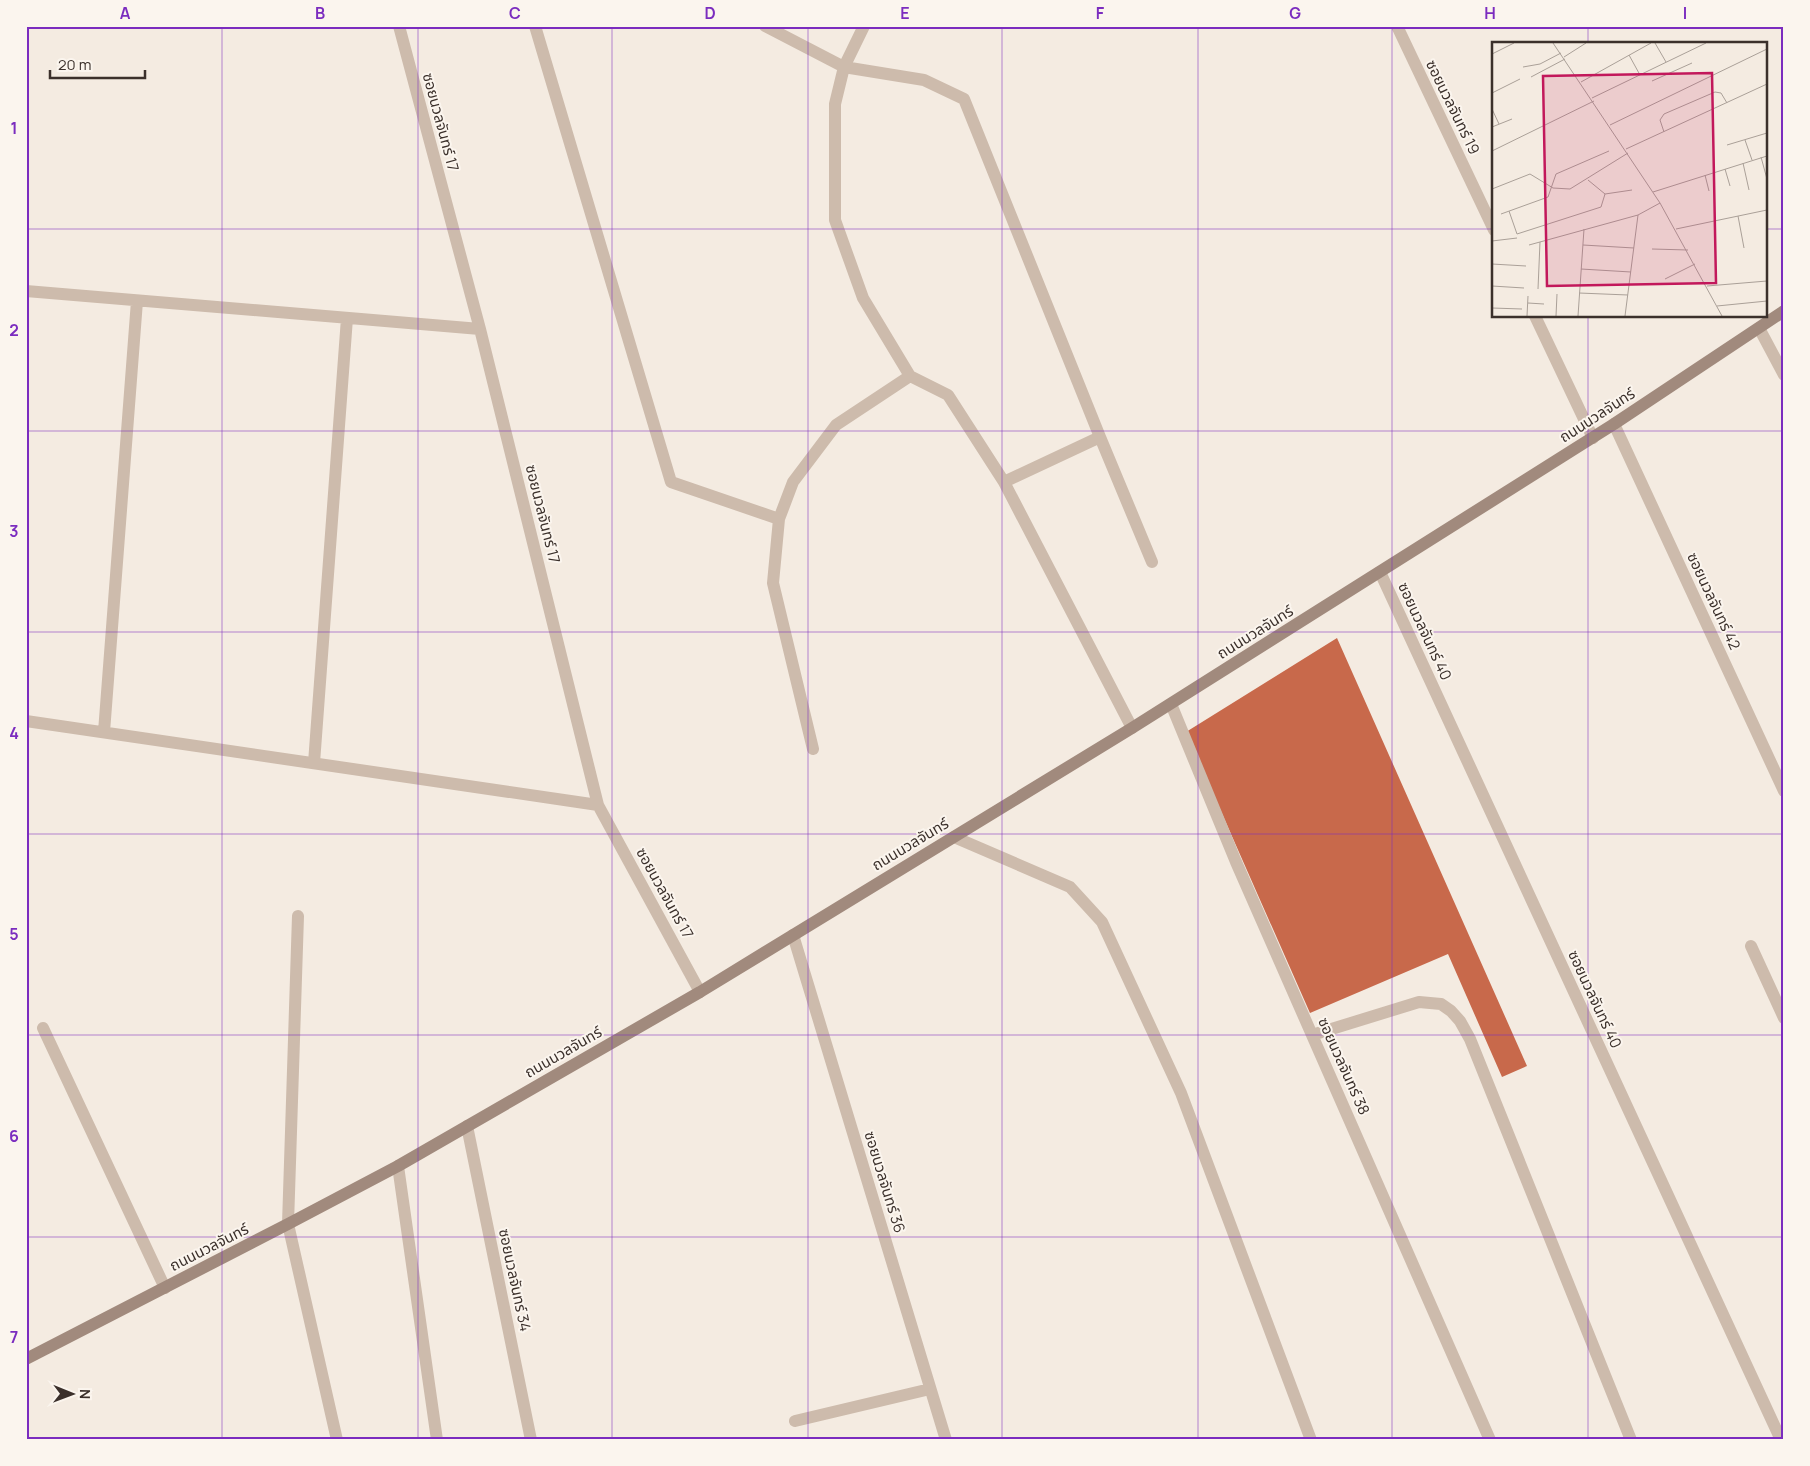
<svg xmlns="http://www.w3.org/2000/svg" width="1810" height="1466" font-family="Manrope,'Noto Sans Thai',sans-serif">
<rect width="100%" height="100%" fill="#f4ebe1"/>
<path fill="#c8694b" d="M1337 638 1527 1066 1502 1077 1448 954 1310 1013 1186 732Z"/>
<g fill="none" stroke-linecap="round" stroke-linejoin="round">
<path stroke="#cdbbac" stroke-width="12" d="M954 837 1070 887 1102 922 1181 1093 1311 1440
M398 1166 437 1440
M288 1224 337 1440"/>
<path stroke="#cdbbac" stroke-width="12" d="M399 26 480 329 598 805 700 992
M535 26 671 482 779 519
M765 26 844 67 924 80 964 99 1100 437 1152 562
M864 26 844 67 835 104V220L863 298 910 376 948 395 1004 482 1132 728
M1397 26 1494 230
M26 291 480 329
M1535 316 1593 438
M1759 328 1784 375
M1614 424 1784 791
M1004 482 1100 437
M1380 572 1781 1440
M1171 704 1236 862 1490 1440
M26 721 598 805
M104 732 137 301
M813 749 773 583 779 519 793 482 836 425 910 376
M314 763 347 318
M793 935 946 1440
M1751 946 1784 1018
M43 1028 165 1288
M1312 1035 1419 1002 1441 1004 1451 1011 1460 1021 1470 1039 1631 1440
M467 1126 531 1440
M288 1224 298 916
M795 1421 930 1389"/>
<path stroke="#a18a7d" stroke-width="12" d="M26 1359 288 1224 398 1166 700 992 1132 728 1614 424 1784 311"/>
</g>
<path fill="none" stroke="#7b2cbf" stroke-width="1" stroke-opacity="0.55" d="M222 26V1440M418 26V1440M612 26V1440M808 26V1440M1002 26V1440M1198 26V1440M1392 26V1440M1588 26V44M26 229H1494M1766 229H1784M1588 316V1440M26 431H1784M26 632H1784M26 834H1784M26 1035H1784M26 1237H1784"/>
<g text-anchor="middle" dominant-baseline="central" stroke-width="4" stroke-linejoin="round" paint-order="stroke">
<g font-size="15" fill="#3b302b" stroke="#fbf5ee">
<text transform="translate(1453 107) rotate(64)">ซอยนวลจันทร์ 19</text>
<text transform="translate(441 122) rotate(75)">ซอยนวลจันทร์ 17</text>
<text transform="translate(1597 415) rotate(-33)">ถนนนวลจันทร์</text>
<text transform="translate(543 514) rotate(76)">ซอยนวลจันทร์ 17</text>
<text transform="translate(1714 601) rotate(65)">ซอยนวลจันทร์ 42</text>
<text transform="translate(1425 631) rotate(65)">ซอยนวลจันทร์ 40</text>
<text transform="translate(1255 632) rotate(-32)">ถนนนวลจันทร์</text>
<text transform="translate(910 844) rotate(-31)">ถนนนวลจันทร์</text>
<text transform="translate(665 893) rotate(61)">ซอยนวลจันทร์ 17</text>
<text transform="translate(1595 999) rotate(65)">ซอยนวลจันทร์ 40</text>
<text transform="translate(563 1052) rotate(-30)">ถนนนวลจันทร์</text>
<text transform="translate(1344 1066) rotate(66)">ซอยนวลจันทร์ 38</text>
<text transform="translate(885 1182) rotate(73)">ซอยนวลจันทร์ 36</text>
<text transform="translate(209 1247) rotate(-27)">ถนนนวลจันทร์</text>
<text transform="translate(515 1280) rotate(78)">ซอยนวลจันทร์ 34</text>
</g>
</g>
<g transform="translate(1492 42)">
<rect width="275" height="275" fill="#f4ebe1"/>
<path fill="none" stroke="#aaa098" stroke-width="1" d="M61 1 168 161 230 274M163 1 174 20M0 12 22 1M137 13 148 33M72 15 94 1M31 25 48 22 69 11M39 35 73 17M160 39 200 21M89 40 159 1M0 51 28 37M100 56 214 1M0 67 7 82M118 83 275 7M0 85 20 77M172 90 168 78 172 72 223 50 229 51 235 61M253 98 260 118M235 103 275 91M134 107 275 42M0 109 102 59M269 115 275 137M251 121 257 148M233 127 238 144M213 133 217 149M96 138 113 152 140 148M0 147 38 132 61 146 78 147 136 111M161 150 275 114M17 169 25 192 109 165 113 152M9 172 56 155 64 132 117 109M246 174 252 206M184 187 275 168M0 199 25 196M37 203 146 173 168 161M91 203 142 206M160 207 196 208M0 222 34 224M89 227 139 230M173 237 203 222M0 244 32 246M215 244 275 239M46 247 48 200M87 251 136 253M36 261 52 262M225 264 275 259M0 266 30 267M35 274 36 254M64 274 65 252M86 274 92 187M133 274 146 173"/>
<path fill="#c2185b" fill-opacity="0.15" stroke="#c2185b" stroke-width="2.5" d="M220 31 224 241 55 244 51 34Z"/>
<rect width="275" height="275" fill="none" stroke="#3b302b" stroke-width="2.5"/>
</g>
<rect width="1810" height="1466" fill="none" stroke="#fbf5ee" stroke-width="55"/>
<g transform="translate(72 1394) rotate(91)" stroke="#fbf5ee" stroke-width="4" paint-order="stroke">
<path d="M0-4L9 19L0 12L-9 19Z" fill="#3b302b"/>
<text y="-8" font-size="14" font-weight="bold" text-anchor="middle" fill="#3b302b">N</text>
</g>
<path d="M50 70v8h95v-8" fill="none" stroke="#3b302b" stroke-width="2.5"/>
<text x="58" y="70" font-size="15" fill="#3b302b" stroke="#fbf5ee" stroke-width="4" paint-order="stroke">20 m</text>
<rect x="28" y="28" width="1754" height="1410" fill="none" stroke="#7b2cbf" stroke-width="2"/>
<g font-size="16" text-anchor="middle" font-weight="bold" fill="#7b2cbf">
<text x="125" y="19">A</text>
<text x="320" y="19">B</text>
<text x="515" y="19">C</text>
<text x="710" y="19">D</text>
<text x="905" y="19">E</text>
<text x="1100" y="19">F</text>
<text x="1295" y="19">G</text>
<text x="1490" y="19">H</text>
<text x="1685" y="19">I</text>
<text x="14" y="134">1</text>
<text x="14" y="336">2</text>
<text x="14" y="537">3</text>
<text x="14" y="739">4</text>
<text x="14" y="940">5</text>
<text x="14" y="1142">6</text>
<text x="14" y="1343">7</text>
</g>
</svg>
